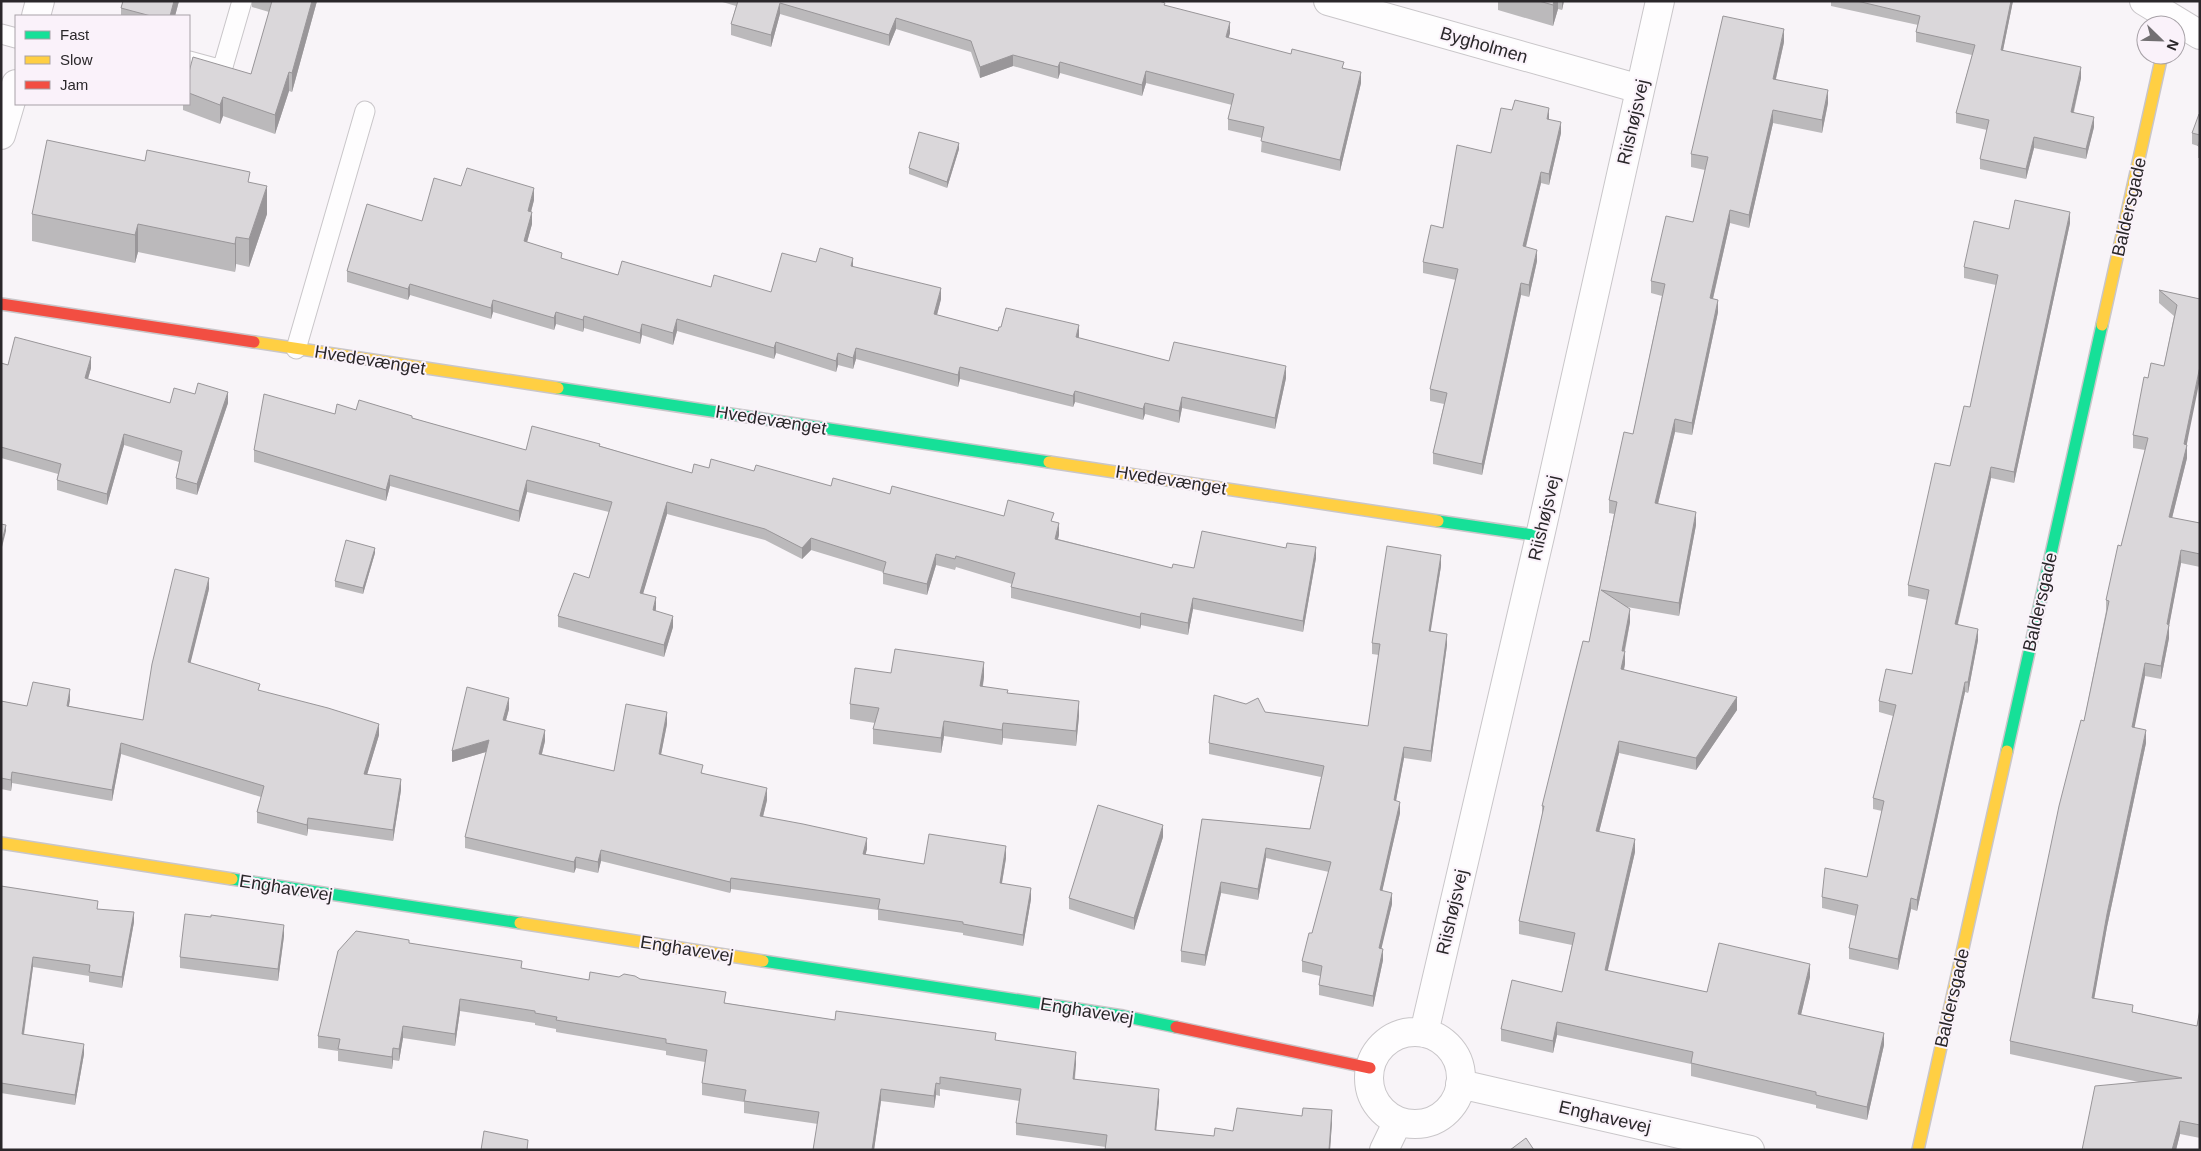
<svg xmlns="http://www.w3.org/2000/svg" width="2201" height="1151" font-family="Arial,sans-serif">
<rect width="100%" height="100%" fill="#f8f4f8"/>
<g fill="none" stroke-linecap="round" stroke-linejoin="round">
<g stroke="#c9c6c9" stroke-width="21">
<path id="lane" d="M1 34 16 38
M189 61 222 70 242 1
M296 349 365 111"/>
</g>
<g stroke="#c9c6c9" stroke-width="30">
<path id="street" d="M1328 1 1640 89
M2144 1 2200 35
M36 16 40 1
M1 135 16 84
M1369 1078a46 46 0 1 1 92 0a46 46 0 1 1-92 0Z
M1424 1033 1540 536 1660 1
M1460 1084 1750 1150
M1384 1150 1398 1121"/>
</g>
<g stroke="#c9c6c9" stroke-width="14">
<path id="fast" d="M558 388 1049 462
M1438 521 1540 536
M2007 751 2102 325
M232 879 520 923
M763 961 1123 1016 1176 1027"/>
</g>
<g stroke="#c9c6c9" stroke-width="14">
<path id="slow" d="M2102 325 2162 55
M254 342 558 388
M1049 462 1438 521
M1 843 232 879
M520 923 763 961
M1918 1150 2007 751"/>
</g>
<g stroke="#c9c6c9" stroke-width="14">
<path id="jam" d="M1 304 254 342
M1176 1027 1370 1068"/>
</g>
<use href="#lane" stroke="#fefdfe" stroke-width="19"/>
<use href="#street" stroke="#fefdfe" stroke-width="28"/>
<use href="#fast" stroke="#16e098" stroke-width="11"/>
<use href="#slow" stroke="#ffcf43" stroke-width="11"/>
<use href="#jam" stroke="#f24e42" stroke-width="11"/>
</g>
<path fill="#bbb9bb" d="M123 1H179L175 16H121V8Z
M252 1H317L292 92 289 91 275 134 223 116 220 124 183 110V104H189V72L251 74 269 12 252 7Z
M719 1H1159L1165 5 1230 33 1228 38 1344 68 1361 83 1340 171 1261 152 1262 138 1228 130V119L1232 105 1146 83 1142 96 1060 73 1058 79 1013 66 980 78 971 52 896 29 889 46 780 14 771 47 731 35V24L736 6Z
M1498 1H1564L1562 10 1558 9 1553 26 1498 10Z
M1831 1H2013L2003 50 2081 78 2074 112 2094 127 2086 159 2034 148 2026 179 1980 169V159L1987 130 1956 123V113L1972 55 1916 42V32L1918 25 1831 6Z
M1784 42 1776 79 1828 103 1822 133 1773 123 1749 228 1730 223 1713 299 1718 312 1692 435 1675 432 1658 504 1696 525 1679 616 1627 607 1630 622 1625 651V664L1624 670 1737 710 1696 770 1619 753 1599 832 1635 852 1607 971 1707 992 1810 977 1801 1015 1884 1045 1867 1120 1816 1108V1105L1691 1076V1064L1557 1035 1553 1053 1501 1041V1029L1562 992 1572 945 1519 934V921L1542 815V806L1589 642 1614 514 1609 513V500L1633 434 1662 296 1651 293V281L1693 222 1705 170 1691 167V154Z
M2200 113V158H2198V146L2192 144V133Z
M1549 119 1561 133 1549 185 1541 183 1526 247 1537 261 1529 297 1521 295 1482 475 1433 464V453L1444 404 1430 401V389L1456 280 1423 273V262L1443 228 1491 153Z
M959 149 947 188 909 174V168Z
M250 182 267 214 249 267 236 264 235 272 138 252 135 263 32 241V214Z
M461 186 534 200 531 212 532 224 527 242 562 259 618 275 711 287 771 292 816 262 853 267 941 299 937 315 998 331 1079 336V338L1169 361 1286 378 1275 429 1182 408 1179 423 1145 414 1143 420 1075 402 1073 407 960 379 958 387 856 359 853 369 838 365 836 372 776 353 774 359 677 331 673 345 642 335 640 344 584 328 583 332 556 324 554 330 493 312 491 319 410 295 408 300 347 282V271L422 221Z
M2070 223 2014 483 1991 478 1958 624 1978 640 1968 693 1965 692 1917 911 1911 909 1898 970 1849 959V948L1856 916 1822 908V897L1867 877 1882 811 1873 809V798L1893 716 1879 712V701L1912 674 1927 600 1908 596V585L1950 466 1970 407 1996 285 1964 278V267L2009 229Z
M2159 290 2200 299 2187 444V458L2172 518 2200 523V567L2181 563 2169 625V638L2161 679 2145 676 2134 727 2146 743 2107 927 2094 998 2133 1012 2197 1026 2200 1009V1138L2180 1134 2176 1150H2082L2139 1082 2010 1054V1041L2084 721 2106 611V600L2121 546 2145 450 2133 448V435L2148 378 2164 366 2174 316 2159 303Z
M1 363 8 365 91 368 88 379 170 403 195 394 228 403 197 495 176 489V478L179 462 124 445 107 505 57 490V480L58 474 1 458Z
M356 410 412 418 526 450 600 446 692 473 709 468 754 471 831 486 890 494 1004 516 1054 522 1059 535 1058 539 1172 568H1194L1316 558 1303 632 1193 609 1188 635 1141 625 1140 629 1011 598V587L1012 584 956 567 955 570 936 565 927 595 883 584V572L811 550 802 559 765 540 667 514 643 593 656 608V611L673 627 664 657 558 627V616L589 578 609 512 527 492 519 522 390 486 386 501 254 462V450L335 414Z
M375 553 363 594 335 587V581Z
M1441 566 1430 631 1447 645 1431 762 1404 758 1396 801 1400 813 1382 891 1392 904 1381 948 1383 960 1373 1007 1319 995V985L1320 976 1302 972V961L1312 933 1329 872 1266 858 1258 900 1221 893 1205 966 1181 962V951L1202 819 1310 829 1321 777 1209 754V743L1265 712 1368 726 1379 655 1372 654V643Z
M209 589 190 663 260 691 379 735 367 774 401 790 393 841 308 829 307 836 257 823V812L261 797 121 754 112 801 12 783 11 791 1 789V701L27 706 70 700 68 706 143 720Z
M891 673 984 677 983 686 1008 693 1079 716 1076 746 1003 738 1002 745 944 736 941 753 873 744V729L875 723 850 719V704Z
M509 709 506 720 545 741 542 754 614 771 667 724 661 754 703 773 767 800 763 817 867 849 865 854 924 864 1006 858 1002 883 1031 899 1023 946 963 935V933L878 920V910L731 889 730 893 601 861 598 873 576 868 574 873 465 848V837L486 752 452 762Z
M1163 837 1134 930 1069 909V898Z
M1 886 98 909 134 922 122 988 89 982V976L33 967 24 1035 84 1054 75 1105 1 1093Z
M284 936 278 981 180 968V957Z
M409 943 522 969 589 980 619 977 640 979 726 1003 835 1020 996 1041 1076 1064 1075 1079 1159 1101 1156 1130 1214 1136 1233 1131 1332 1122 1330 1150 1106 1147 1016 1135V1123L1020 1101 940 1089V1096L936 1095 934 1108 881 1101 874 1150H813L818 1124 744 1113V1102L702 1095V1083L705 1062 666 1055V1051L556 1032V1029L535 1025V1023L460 1011 455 1046 403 1038 399 1061 393 1060 392 1069 338 1061V1051L318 1048V1036Z"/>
<path fill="#999699" d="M174 1H179L175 16H170Z
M312 1H317L292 92V73Z
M1554 1H1558V9L1553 26V5Z
M1562 1H1564L1562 10Z
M2011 1H2013L2001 60V50Z
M780 3V14L771 47V35Z
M896 18V29L889 46V35Z
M1230 22V33L1226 48V37Z
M1784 29V42L1773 91V79Z
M1013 55V66L980 78V67Z
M1060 62V73L1058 79V67Z
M2081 67V78L2071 122V112Z
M1146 71V83L1142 96V85Z
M289 72V91L275 134V115Z
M1361 72V83L1340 171V160Z
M1828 90V103L1822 133V120Z
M223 97V116L220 124V105Z
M1549 108V120L1547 119Z
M1773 110V123L1749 228V215Z
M2094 117V127L2086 159V149Z
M1561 122V133L1549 185V174Z
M2034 137V148L2026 179V169Z
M959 143V149L947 188V182Z
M1541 172V183L1523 258V246Z
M267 186V214L249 267V239Z
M534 188V200L528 223V211Z
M1730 210V223L1710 311V298Z
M532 212V224L524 253V241Z
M2070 212V223L2014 483V472Z
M138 224V252L135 263V235Z
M236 237V264L235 272V244Z
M1537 250V261L1529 297V285Z
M853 258V269L851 266Z
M1521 283V295L1482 475V464Z
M410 284V295L408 300V289Z
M941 288V299L934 326V314Z
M493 300V312L491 319V308Z
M1718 300V312L1692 435V423Z
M556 312V324L554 330V318Z
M584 316V328L583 332V320Z
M677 319V331L673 345V333Z
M642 324V335L640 344V333Z
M1079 325V336L1076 349V337Z
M776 342V353L774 359V348Z
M856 348V359L853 369V358Z
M838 353V365L836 372V361Z
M91 357V368L85 389V378Z
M1286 366V378L1275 429V418Z
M2200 366V379L2185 453 2187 445V458L2169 530V517Z
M960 367V379L958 387V375Z
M1075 391V402L1073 407V396Z
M228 392V403L197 495V484Z
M1182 397V408L1179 423V411Z
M1145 403V414L1143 420V409Z
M1675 419V432L1655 516V503Z
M124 434V445L107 505V494Z
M1991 467V478L1955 635V624Z
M390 475V486L386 501V490Z
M527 480V492L519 522V511Z
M667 502V514L640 604V593Z
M1696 512V525L1679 616V603Z
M1059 523V535L1055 550V539Z
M6 525V531L1 551V545Z
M811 538V550L802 559V548Z
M1316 547V558L1303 632V621Z
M375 548V553L363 594V588Z
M2181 550V563L2167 637V624Z
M936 554V565L927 595V584Z
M1441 555V566L1429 642V631Z
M209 578V589L188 673V662Z
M656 597V608L653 622V610Z
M1193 598V609L1188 635V623Z
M1630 609V622L1622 663V651Z
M1141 613V625L1140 629V617Z
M673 616V627L664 657V645Z
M2169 625V638L2161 679V666Z
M1978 629V640L1968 693V682Z
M1447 634V645L1431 762V751Z
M1625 651V664L1621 682V669Z
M984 662V677L980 701V686Z
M2145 663V676L2132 740V727Z
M1965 682V692L1917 911V900Z
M70 689V700L67 717V706Z
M1737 697V710L1696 770V758Z
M509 698V709L503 731V720Z
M1079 701V716L1076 746V731Z
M667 712V724L659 765V754Z
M944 721V736L941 753V738Z
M1003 723V738L1002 745V730Z
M379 724V735L364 785V774Z
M545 730V741L539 765V754Z
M2146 730V743L2107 927 2092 1011V998L2107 914Z
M489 740V751L452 762V751Z
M1619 741V753L1596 844V831Z
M121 743V754L112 801V790Z
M1404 747V758L1394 811V800Z
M12 772V783L11 791V780Z
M401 779V790L393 841V830Z
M767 788V800L760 828V816Z
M1400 802V813L1380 901V890Z
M308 818V829L307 836V825Z
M1163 825V837L1134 930V918Z
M867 838V849L863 865V854Z
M1635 839V852L1605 983V970Z
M1006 846V858L1000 894V883Z
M1266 848V858L1258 900V889Z
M601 850V861L598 873V862Z
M576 857V868L574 873V862Z
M731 878V889L730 893V882Z
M1221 882V893L1205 966V955Z
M1031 888V899L1023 946V935Z
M1392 893V904L1379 959V948Z
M1911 898V909L1898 970V959Z
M134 912V922L122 988V977Z
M284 925V936L278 981V969Z
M1383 949V960L1373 1007V996Z
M33 957V967L22 1045V1034Z
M1810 964V977L1798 1027V1014Z
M460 999V1011L455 1046V1034Z
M1557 1022V1035L1553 1053V1041Z
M403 1026V1038L399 1061V1049Z
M1884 1033V1045L1867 1120V1107Z
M84 1044V1054L75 1105V1095Z
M393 1048V1060L392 1069V1057Z
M1076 1052V1064L1073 1091V1079Z
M936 1083V1095L934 1108V1096Z
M881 1089V1101L874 1150H872Z
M1159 1089V1101L1155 1142V1130Z
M1332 1110V1122L1330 1150H1329Z
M2180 1121V1134L2176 1150H2172Z"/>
<path fill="#dad7da" stroke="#999699" d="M123 1H174L170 16H151L121 8Z
M272 1H312L292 73 289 72 275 115 223 97 220 105 189 93V72L193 57 251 74Z
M738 1H1159L1165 3 1164 5 1230 22 1226 37 1291 54 1292 49 1344 62 1342 68 1361 72 1340 160 1261 141 1264 127 1228 119 1234 94 1146 71 1142 85 1060 62 1058 67 1013 55 980 67 971 41 896 18 889 35 780 3 771 35 731 24Z
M1539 1H1554L1553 5Z
M1857 1H2011L2001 50 2081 67 2071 112 2094 117 2086 149 2034 137 2026 169 1980 159 1989 120 1956 113 1975 45 1916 32 1920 16Z
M1723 16 1784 29 1773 79 1828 90 1822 120 1773 110 1749 215 1730 210 1710 298 1718 300 1692 423 1675 419 1655 503 1696 512 1679 603 1601 590 1630 609 1622 651H1625L1621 669 1737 697 1696 758 1619 741 1596 831 1635 839 1605 970 1707 992 1719 943 1810 964 1798 1014 1884 1033 1867 1107 1816 1095V1092L1691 1063 1693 1052 1557 1022 1553 1041 1501 1029 1512 980 1562 992 1575 933 1519 921 1544 806H1542L1565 713 1583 641 1589 642 1617 502 1609 500 1624 432 1633 434 1665 284 1651 281 1666 216 1693 222 1708 157 1691 154Z
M1515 100 1549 108 1547 119 1561 122 1549 174 1541 172 1523 246 1537 250 1529 285 1521 283 1482 464 1433 453 1447 393 1430 389 1458 269 1423 262 1431 225 1443 228 1457 145 1491 153 1501 108 1512 110Z
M2200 113V135L2192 133 2199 114Z
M919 132 959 143 947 182 909 168Z
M2200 139V147L2198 146Z
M47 140 145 161 147 150 250 172 248 182 267 186 249 239 236 237 235 244 138 224 135 235 32 214Z
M467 168 534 188 528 211 532 212 524 241 562 253 561 258 618 275 622 261 711 287 714 275 771 292 782 253 816 262 820 248 853 258 851 266 941 288 934 314 998 331 999 327H1001L1006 308 1079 325 1076 337 1169 361 1174 342 1286 366 1275 418 1182 397 1179 411 1145 403 1143 409 1075 391 1073 396 960 367 958 375 856 348 853 358 838 353 836 361 776 342 774 348 677 319 673 333 642 324 640 333 584 316 583 320 556 312 554 318 493 300 491 308 410 284 408 289 347 271 367 204 422 221 434 178 461 186Z
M2015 200 2070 212 2014 472 1991 467 1955 624 1978 629 1968 682H1965L1917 900 1911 898 1898 959 1849 948 1858 905 1822 897 1825 868 1867 877 1884 801 1873 798 1896 705 1879 701 1886 669 1912 674 1929 590 1908 585 1935 463 1950 466 1964 406 1970 407 1998 275 1964 267 1974 221 2009 229Z
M2159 290 2200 299V366L2184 444 2187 445 2169 517 2200 523V554L2181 550 2167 624 2169 625 2161 666 2145 663 2132 727 2146 730 2107 914 2092 998 2133 1005 2132 1012 2197 1026 2200 1009V1125L2180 1121 2172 1150H2082L2095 1086 2182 1078 2010 1041 2059 806 2081 720 2084 721 2109 601 2106 600 2118 545 2121 546 2148 438 2133 435 2144 377 2148 378 2151 363 2164 366 2177 305Z
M15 337 91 357 85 378 170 403 174 388 195 394 198 383 228 392 197 484 176 478 182 451 124 434 107 494 57 480 61 464 1 447V363L8 365Z
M264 394 335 414 337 404 356 410 359 400 412 416V418L526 450 532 426 600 444 599 446 692 473 694 464 709 468 711 459 754 471 756 465 831 486 833 478 890 494 892 486 1004 516 1008 500 1054 513 1051 521 1059 523 1055 539 1172 568 1173 564 1194 568 1202 531 1286 548 1287 543 1316 547 1303 621 1193 598 1188 623 1141 613 1140 617 1011 587 1015 573 956 556 955 559 936 554 927 584 883 573 886 562 811 538 802 548 765 529 667 502 640 593 656 597 653 610 673 616 664 645 558 616 574 573 589 578 612 502 527 480 519 511 390 475 386 490 254 450Z
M1 524 6 525 1 545Z
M346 540 375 548 363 588 335 581Z
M1387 546 1441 555 1429 631 1447 634 1431 751 1404 747 1394 800 1400 802 1380 890 1392 893 1379 948 1383 949 1373 996 1319 985 1322 966 1302 961 1309 933H1312L1331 862 1266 848 1258 889 1221 882 1205 955 1181 951 1202 819 1310 829 1324 766 1209 743 1214 695 1246 704 1258 698 1265 712 1368 726 1380 644 1372 643Z
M175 569 209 578 188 662 260 684 258 690 328 708 379 724 364 774 401 779 393 830 308 818 307 825 257 812 264 786 121 743 112 790 12 772 11 780 1 778V701L27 706 33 682 70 689 67 706 143 720 152 664Z
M895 649 984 662 980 686 1008 690 1007 693 1079 701 1076 731 1003 723 1002 730 944 721 941 738 873 729 879 708 850 704 855 668 891 673Z
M467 687 509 698 503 720 545 730 539 754 614 771 626 704 667 712 659 754 703 765 701 773 767 788 760 816 803 824 867 838 863 854 924 864 929 834 1006 846 1000 883 1031 888 1023 935 963 924V922L878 909 880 899 731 878 730 882 601 850 598 862 576 857 574 862 465 837 489 740 452 751Z
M1098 805 1163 825 1134 918 1069 898Z
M1 886 98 901 97 909 134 912 122 977 89 972 90 965 33 957 22 1034 84 1044 75 1095 1 1083Z
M185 914 211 917V915L284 925 278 969 180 957Z
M356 931 409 940V943L522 961 521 968 589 980 590 972 619 977 624 974 635 976 640 979 726 992 724 1003 835 1020 836 1011 996 1033 995 1040 1076 1052 1073 1079 1159 1089 1155 1130 1214 1136 1215 1128 1233 1131 1237 1108 1302 1116 1303 1108 1332 1110 1329 1150H1105L1107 1135 1016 1123 1021 1089 940 1077V1084L936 1083 934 1096 881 1089 872 1150H813L819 1112 744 1101 746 1090 702 1083 707 1050 666 1043V1039L556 1020 557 1017 535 1013V1011L460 999 455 1034 403 1026 399 1049 393 1048 392 1057 338 1049 340 1039 318 1036 338 951Z
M484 1131 528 1140 527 1150H481Z
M1526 1138 1534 1150H1510Z"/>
<g text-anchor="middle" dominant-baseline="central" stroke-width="4" stroke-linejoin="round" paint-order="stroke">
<g font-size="18" fill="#2a272a" stroke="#faf2fa">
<text transform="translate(1484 45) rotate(16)">Bygholmen</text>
<text transform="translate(1633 122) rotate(-77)">Riishøjsvej</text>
<text transform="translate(2129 207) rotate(-77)">Baldersgade</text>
<text transform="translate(370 360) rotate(9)">Hvedevænget</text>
<text transform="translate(771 420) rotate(9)">Hvedevænget</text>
<text transform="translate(1171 480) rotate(9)">Hvedevænget</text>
<text transform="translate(1544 518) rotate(-77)">Riishøjsvej</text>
<text transform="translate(2040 602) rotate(-77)">Baldersgade</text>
<text transform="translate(286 888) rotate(9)">Enghavevej</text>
<text transform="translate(1452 912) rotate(-77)">Riishøjsvej</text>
<text transform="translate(687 949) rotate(9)">Enghavevej</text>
<text transform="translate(1952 998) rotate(-77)">Baldersgade</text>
<text transform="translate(1087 1011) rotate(9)">Enghavevej</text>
<text transform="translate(1605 1117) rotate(13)">Enghavevej</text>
</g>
</g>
<rect width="2201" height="1151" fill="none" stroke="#2a272a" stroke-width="5"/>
<rect x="15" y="15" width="175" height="90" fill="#faf2fa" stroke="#a7a1a7"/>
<rect x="25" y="31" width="25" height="8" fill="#16e098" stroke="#a7a1a7"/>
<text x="60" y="40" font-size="15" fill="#2a272a">Fast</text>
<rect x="25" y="56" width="25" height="8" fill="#ffcf43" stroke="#a7a1a7"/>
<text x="60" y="65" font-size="15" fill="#2a272a">Slow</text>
<rect x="25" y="81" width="25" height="8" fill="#f24e42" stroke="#a7a1a7"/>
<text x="60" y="90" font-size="15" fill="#2a272a">Jam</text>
<g transform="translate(2161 40) rotate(113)"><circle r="24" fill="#faf2fa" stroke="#a7a1a7"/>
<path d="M0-4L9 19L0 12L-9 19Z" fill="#726f72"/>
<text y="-8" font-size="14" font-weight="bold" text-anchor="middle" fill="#2a272a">N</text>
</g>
</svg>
